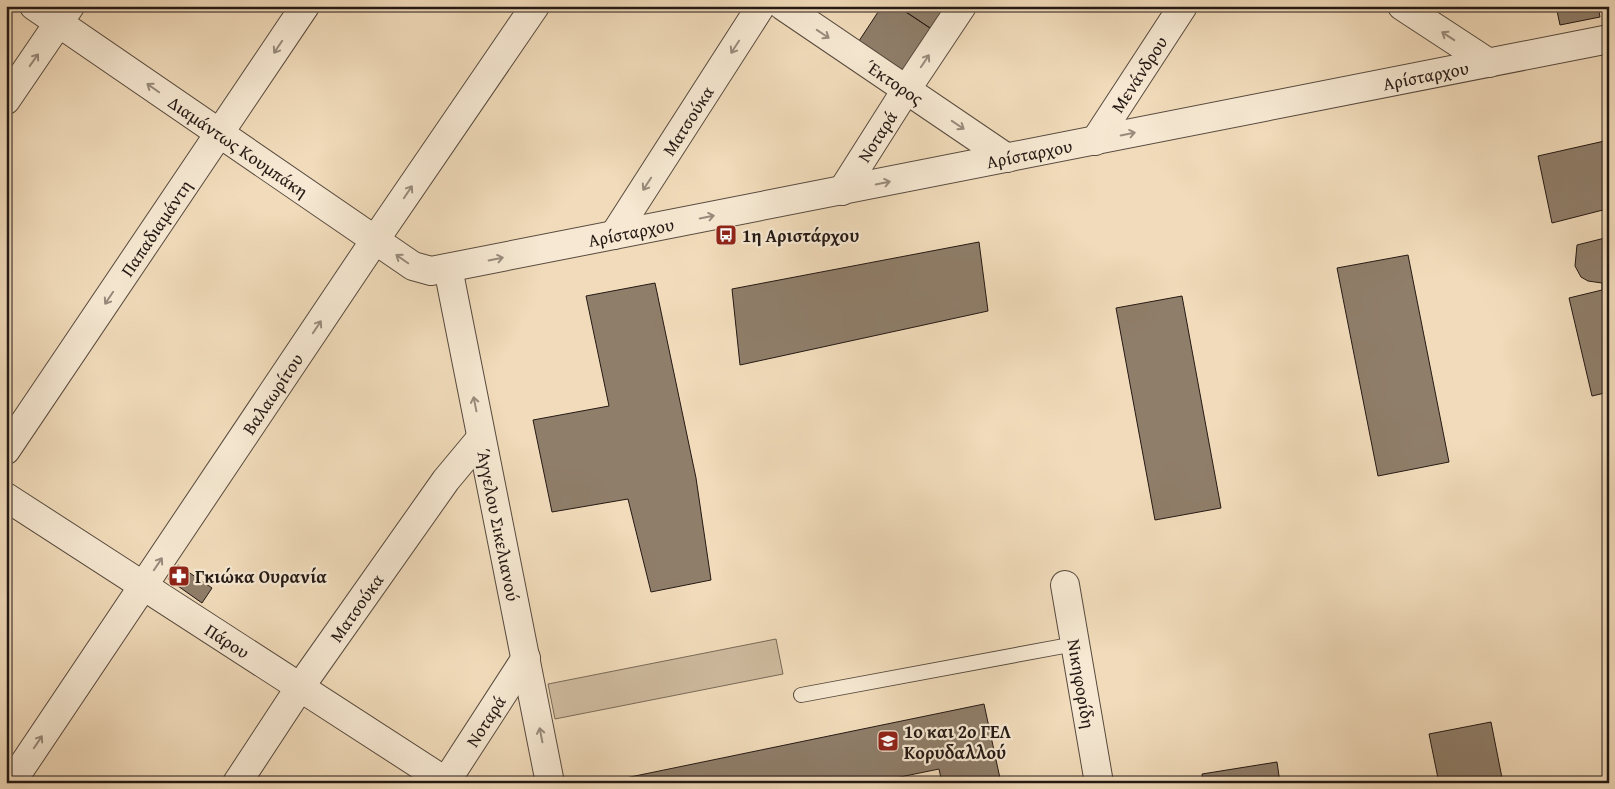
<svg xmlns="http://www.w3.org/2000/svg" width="1615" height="789" font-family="'Gentium Book Plus',serif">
<rect width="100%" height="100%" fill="#f1dbba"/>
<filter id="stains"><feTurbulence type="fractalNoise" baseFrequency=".004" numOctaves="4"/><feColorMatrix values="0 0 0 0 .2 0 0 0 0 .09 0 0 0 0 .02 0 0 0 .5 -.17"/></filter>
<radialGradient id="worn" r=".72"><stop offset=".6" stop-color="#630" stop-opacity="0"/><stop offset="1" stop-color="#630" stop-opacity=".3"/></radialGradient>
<path fill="#ceba9e" stroke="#796a59" d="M776 639 783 674 555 719 548 684Z"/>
<path fill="#8f7e6a" stroke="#241914" d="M882 6H897L933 30 901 77 855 47Z
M897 6H950L933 30Z
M1556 6H1598L1600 17 1560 25Z
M1609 140V234L1603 210 1552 223 1538 156Z
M1609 237V392L1592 396 1569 298 1602 290V283L1588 281 1581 277 1575 266 1577 245Z
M979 242 988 311 740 365 732 289Z
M1408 255 1449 462 1378 476 1337 268Z
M655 283 696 478 711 580 651 592 628 499 552 512 533 420 609 406 586 296Z
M1182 296 1221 508 1155 520 1116 308Z
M178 565 212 588 202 603 168 579Z
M984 704 1001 783H942L939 769 871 783H601Z
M1491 722 1503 783H1439L1429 734Z
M1277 762 1280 783H1203L1202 774Z"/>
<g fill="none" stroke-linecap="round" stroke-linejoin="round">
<g stroke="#574a3e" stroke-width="16">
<path id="service" d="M801 695 1075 644"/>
</g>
<g stroke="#574a3e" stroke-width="30">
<g id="minor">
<path id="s1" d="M34 6 413 266 431 271 1609 39"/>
<path id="s2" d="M783 6 1007 158"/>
<path d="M1402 6 1489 63"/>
<path d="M6 100 70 6"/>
<path id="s3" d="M1095 141 1183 6"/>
<path id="s4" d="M842 191 906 90 962 6"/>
<path id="s5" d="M614 235 761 6"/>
<path id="s6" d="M448 268 550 783"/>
<path id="s7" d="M6 450 305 6"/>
<path id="s8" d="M6 497 448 783"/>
<path id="s9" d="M1065 585 1099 783"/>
<path id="s10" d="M11 783 375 240 535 6"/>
<path id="s11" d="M237 783 300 687 446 480 481 438"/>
<path id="s12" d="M445 783 526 658"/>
</g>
</g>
<use href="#service" stroke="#f6e8d2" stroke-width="14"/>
<use href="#minor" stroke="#f6e8d2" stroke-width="28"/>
</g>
<defs><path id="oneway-shaft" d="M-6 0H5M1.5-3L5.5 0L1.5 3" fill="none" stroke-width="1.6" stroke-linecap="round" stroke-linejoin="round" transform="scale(1.25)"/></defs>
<g stroke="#988b7c">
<use href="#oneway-shaft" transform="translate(823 34) rotate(34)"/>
<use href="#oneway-shaft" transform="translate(1448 36) rotate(-147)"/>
<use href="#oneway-shaft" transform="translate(278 47) rotate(124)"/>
<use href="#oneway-shaft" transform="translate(735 47) rotate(123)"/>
<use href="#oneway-shaft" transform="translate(34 60) rotate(-55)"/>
<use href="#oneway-shaft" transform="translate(925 61) rotate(-56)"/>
<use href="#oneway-shaft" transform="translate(153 88) rotate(-145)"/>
<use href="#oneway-shaft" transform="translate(958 125) rotate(34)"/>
<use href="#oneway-shaft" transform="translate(1128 134) rotate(-11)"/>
<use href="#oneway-shaft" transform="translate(883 183) rotate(-11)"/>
<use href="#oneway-shaft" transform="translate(647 184) rotate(123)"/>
<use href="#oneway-shaft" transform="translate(408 192) rotate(-56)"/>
<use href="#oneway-shaft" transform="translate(707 217) rotate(-11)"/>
<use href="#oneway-shaft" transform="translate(402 259) rotate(-145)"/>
<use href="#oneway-shaft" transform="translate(496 259) rotate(-11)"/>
<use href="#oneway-shaft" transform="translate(109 298) rotate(124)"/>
<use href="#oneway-shaft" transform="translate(317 327) rotate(-56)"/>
<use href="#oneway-shaft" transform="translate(475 404) rotate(-101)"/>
<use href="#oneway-shaft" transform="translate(158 564) rotate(-56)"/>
<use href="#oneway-shaft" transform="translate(541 735) rotate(-101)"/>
<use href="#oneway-shaft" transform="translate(38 742) rotate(-56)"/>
</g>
<defs>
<g id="bus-square" transform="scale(1.125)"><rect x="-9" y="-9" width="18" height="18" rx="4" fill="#8f2418" stroke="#f6e8d2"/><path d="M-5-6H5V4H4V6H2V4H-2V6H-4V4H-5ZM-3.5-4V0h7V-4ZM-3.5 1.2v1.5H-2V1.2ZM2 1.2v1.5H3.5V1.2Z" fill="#fff"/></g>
<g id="pharmacy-square" transform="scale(1.125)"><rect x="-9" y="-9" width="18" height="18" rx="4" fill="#8f2418" stroke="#f6e8d2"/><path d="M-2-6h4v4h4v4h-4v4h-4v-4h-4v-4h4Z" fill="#fff"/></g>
<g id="school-square" transform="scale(1.125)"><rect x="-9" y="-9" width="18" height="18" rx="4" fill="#8f2418" stroke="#f6e8d2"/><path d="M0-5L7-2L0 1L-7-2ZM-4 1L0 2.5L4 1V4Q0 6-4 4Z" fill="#fff"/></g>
</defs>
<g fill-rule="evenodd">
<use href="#bus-square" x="726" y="235"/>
<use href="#pharmacy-square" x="179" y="576"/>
<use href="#school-square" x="888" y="741"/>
</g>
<g text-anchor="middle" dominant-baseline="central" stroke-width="4.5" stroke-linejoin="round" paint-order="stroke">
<g font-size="18" fill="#241914" stroke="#f6e8d2">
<text stroke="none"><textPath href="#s3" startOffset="80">Μενάνδρου</textPath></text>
<text stroke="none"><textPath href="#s1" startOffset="1492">Αρίσταρχου</textPath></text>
<text stroke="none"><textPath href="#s2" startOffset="135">Έκτορος</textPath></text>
<text stroke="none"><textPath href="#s5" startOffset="136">Ματσούκα</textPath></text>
<text stroke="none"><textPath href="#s4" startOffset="65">Νοταρά</textPath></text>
<text stroke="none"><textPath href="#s1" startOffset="248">Διαμάντως Κουμπάκη</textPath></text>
<text stroke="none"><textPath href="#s1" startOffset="1088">Αρίσταρχου</textPath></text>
<text stroke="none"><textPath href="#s7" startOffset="268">Παπαδιαμάντη</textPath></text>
<text stroke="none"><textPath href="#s1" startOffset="682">Αρίσταρχου</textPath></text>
<text stroke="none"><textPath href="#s10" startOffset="469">Βαλαωρίτου</textPath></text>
<text stroke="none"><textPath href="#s6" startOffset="262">Άγγελου Σικελιανού</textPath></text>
<text stroke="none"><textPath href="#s11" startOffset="212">Ματσούκα</textPath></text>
<text stroke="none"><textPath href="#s8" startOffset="264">Πάρου</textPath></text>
<text stroke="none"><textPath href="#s9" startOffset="100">Νικηφορίδη</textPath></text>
<text stroke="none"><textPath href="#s12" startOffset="74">Νοταρά</textPath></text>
</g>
<g font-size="18" font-weight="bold" fill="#241914" stroke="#f6e8d2" text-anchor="start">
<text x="742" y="235">1η Αριστάρχου</text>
<text x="195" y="576">Γκιώκα Ουρανία</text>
<text x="904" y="731">1o και 2ο ΓΕΛ<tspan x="904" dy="21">Κορυδαλλού</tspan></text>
</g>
</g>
<rect width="1615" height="789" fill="none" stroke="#f1dbba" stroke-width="25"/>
<rect x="8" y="8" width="1600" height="774" fill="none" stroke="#241914" stroke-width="2.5"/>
<rect x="12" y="12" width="1590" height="764" fill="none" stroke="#241914"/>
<rect width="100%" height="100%" filter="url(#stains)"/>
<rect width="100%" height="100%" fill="url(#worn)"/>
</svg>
